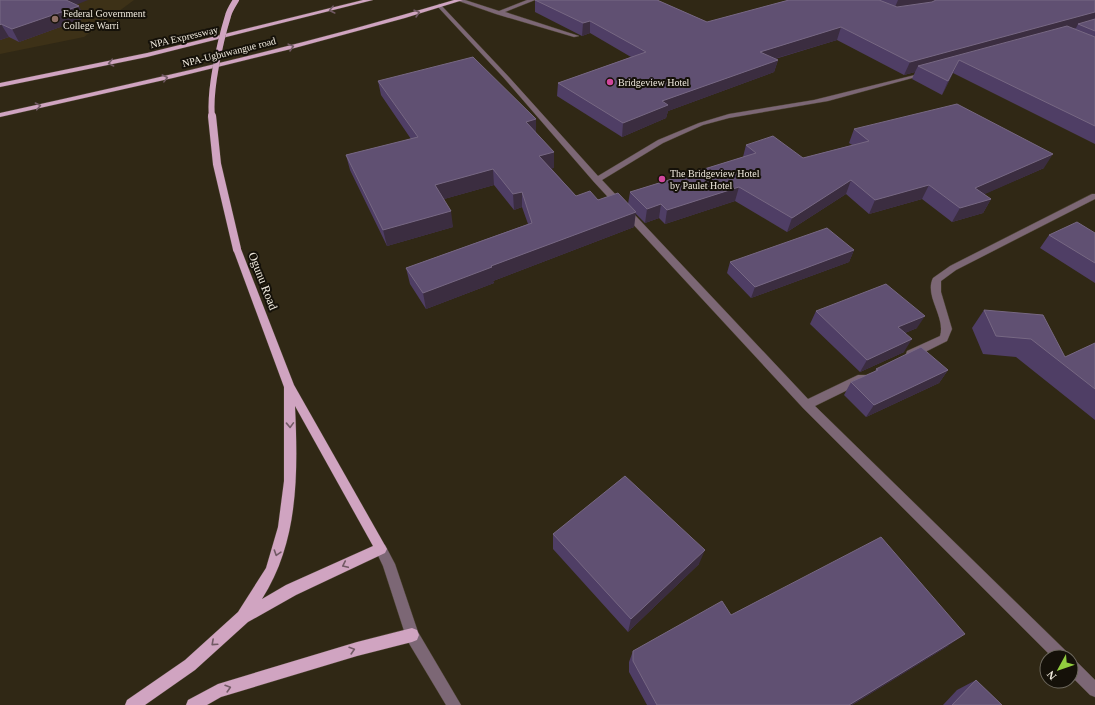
<svg xmlns="http://www.w3.org/2000/svg" width="1095" height="705" font-family="'Times New Roman',serif">
<rect width="100%" height="100%" fill="#302815"/>
<path fill="#3d3117" d="M0 0H134L84 37 0 54Z"/>
<g fill="none" stroke-linecap="round" stroke-linejoin="round">
<g stroke="#4b4331" stroke-width="1">
<path id="minor" d="M456 0H465L499 11 527 0H535L505 12 579 36 574 37 496 14Z
M440 4 507 75 598 176 658 140 699 123 729 114 814 100 927 72V74L828 101 729 118 703 125 663 143 602 180 808 399 858 375H866L867 378 866 381 815 406 1067 652 1069 657H1052L803 408 594 182 503 77 438 7V5Z
M1092 194H1095V199L956 270 941 281V292L952 329 947 341 915 357H907L906 354 907 351 940 336C946 317 924 296 933 278L950 266Z
M381 543 385 545 395 564 418 632 461 705H446L407 640 383 566 375 549 377 545Z
M1071 659 1076 661 1095 680V697L1090 695 1071 676Z"/>
</g>
<g stroke="#4b4331" stroke-width="1">
<path id="major" d="M363 0H373L147 57 0 87V83L147 53Z
M454 0H463L405 18 291 49 173 78 0 117V113C153 79 305 45 454 0Z
M237 246 241 249 294 385 387 549 385 553 296 595 248 622 195 670 145 705H125L127 700 185 660 238 612 266 568 278 527 284 481V387L233 249ZM295 406 373 546 286 585 262 599C299 541 298 472 295 406Z
M412 628 417 630 419 635 417 640 412 642 357 656 221 697 207 705H186L188 700 218 684 357 642Z"/>
</g>
<use href="#minor" fill="#7c6775" fill-rule="evenodd"/>
<use href="#major" fill="#d0a4c1" fill-rule="evenodd"/>
<g stroke="#4b4331" stroke-width="6" stroke-linecap="butt">
<path id="major-bridge-far1" d="M212 117C209 91 220 42 228 16 229 11 233 5 236 0"/>
</g>
<g stroke="#4b4331" stroke-width="9" stroke-linecap="butt">
<path id="major-bridge" d="M212 116 217 164 237 249"/>
</g>
<use href="#major-bridge-far1" stroke="#d0a4c1" stroke-width="6"/>
<use href="#major-bridge" stroke="#d0a4c1" stroke-width="8"/>
</g>
<path fill="#4f3e65" d="M0 0 76 5 85 18 19 42 9 37 0 40Z
M535 0H657L707 22 789 0H1095V144L953 73 942 95 912 79 915 72 904 75 837 40 775 59 778 60 774 72 668 111 666 118 622 137 557 96 558 83 631 57 590 33 582 36 535 12Z
M378 81 536 133 554 168H551L576 196 628 204 630 192 743 157 746 145 803 158 852 145 849 143 854 129 1044 168 984 194 991 199 983 213 952 222 922 199 869 214 846 194 787 232 735 201 665 224 659 218 645 223 635 213 634 227 493 281 494 283 426 309 410 284 406 268 528 224 522 207 514 210 494 185 444 199 453 227 387 246 350 170 346 155 411 139 381 95Z
M1095 233V283L1040 248 1049 235Z
M854 250 849 262 751 298 727 273 730 262Z
M984 310 1065 357 1095 343V420L1016 357 983 354 972 328Z
M816 311 917 328 905 333 904 352 860 372 810 324Z
M876 369 948 370 939 383 866 417 844 395 851 382 875 372Z
M553 534 699 564 628 632 553 549Z
M731 615 948 646 852 705H647L629 672V662L633 651Z
M976 680 1002 705H943L957 690Z"/>
<path fill="#3b2d40" d="M61 0H88L66 9Z
M898 0H936L923 10 893 12Z
M79 6 85 18 19 42 12 29Z
M1095 12V22L1078 24 1076 28 924 69 918 66 915 72 904 75 910 62Z
M590 21V33L582 36 583 23Z
M1 24 9 37 0 40V25Z
M841 27 837 40 757 64 760 52Z
M778 60 774 72 668 111 666 118 622 137 623 123 662 101Z
M959 60 953 73 942 95 948 81Z
M536 119V134L526 122Z
M554 152V168L540 172 539 156Z
M1053 154 1044 168 967 202 975 188Z
M493 169 494 185 437 201 435 185Z
M851 180 846 194 787 232 792 218Z
M929 185 922 199 869 214 875 200Z
M739 187 735 201 665 224 667 210Z
M522 192V207L514 210 513 194Z
M991 199 983 213 952 222 960 208Z
M661 204 659 218 645 223 647 209Z
M451 211 453 227 387 246 383 230Z
M636 212 634 227 493 281 494 283 426 309 423 293 491 266Z
M854 250 849 262 751 298 755 287Z
M925 316 917 328 890 339 898 327Z
M912 339 904 352 860 372 867 360Z
M948 370 939 383 866 417 874 405Z
M705 550 699 564 628 632 631 619Z
M965 634 948 646 852 705H849Z"/>
<path fill="#605072" stroke="#776883" d="M0 0H66L79 6 12 29 1 24 0 25Z
M535 0H657L707 22 789 0H879L897 7 932 2 936 0H1095V12L910 62 841 27 760 52 778 60 662 101 668 105 623 123 558 83 646 52 590 21 583 23Z
M1095 19V31L1078 24Z
M1067 26 1095 37V126L959 60 948 81 918 66Z
M473 57 536 119 526 122 554 152 539 156 576 196 590 191 598 200 618 193 636 212 491 266 492 267 423 293 406 268 532 223 522 192 513 194 493 169 435 185 451 211 383 230 346 155 418 137 378 81Z
M957 104 1053 154 975 188 991 199 960 208 929 185 875 200 851 180 792 218 739 187 667 210 661 204 647 209 630 192 756 153 746 145 773 136 803 158 869 141 854 129Z
M1077 222 1095 233V263L1049 235Z
M827 228 854 250 755 287 730 262Z
M886 284 925 316 898 327 912 339 867 360 816 311Z
M984 310 1043 315 1065 357 1095 343V389L1031 339 996 336Z
M921 347 948 370 874 405 851 382 878 370 876 369Z
M625 476 705 550 631 619 553 534Z
M881 537 965 634 849 705H657L633 661V651L722 601 731 615Z
M976 680 1002 705H952Z"/>
<defs><path id="oneway-chevron" d="M-2-3.5L2.5 0L-2 3.5" fill="none" stroke-width="1.6" stroke-linecap="round" stroke-linejoin="round"/></defs>
<g stroke="#725a65">
<use href="#oneway-chevron" transform="translate(332 10) rotate(166)"/>
<use href="#oneway-chevron" transform="translate(417 13) rotate(-16)"/>
<use href="#oneway-chevron" transform="translate(291 47) rotate(-15)"/>
<use href="#oneway-chevron" transform="translate(111 63) rotate(168)"/>
<use href="#oneway-chevron" transform="translate(165 78) rotate(-14)"/>
<use href="#oneway-chevron" transform="translate(38 106) rotate(-12)"/>
<use href="#oneway-chevron" transform="translate(290 425) rotate(88)"/>
<use href="#oneway-chevron" transform="translate(277 553) rotate(108)"/>
<use href="#oneway-chevron" transform="translate(345 565) rotate(155)"/>
<use href="#oneway-chevron" transform="translate(214 643) rotate(138)"/>
<use href="#oneway-chevron" transform="translate(352 650) rotate(-17)"/>
<use href="#oneway-chevron" transform="translate(228 688) rotate(-17)"/>
</g>
<circle fill="#8d6e63" stroke="#151109" stroke-width="1.5" cx="55" cy="19" r="4"/>
<g fill="#d1479c" stroke="#151109" stroke-width="1.5">
<circle cx="610" cy="82" r="4"/>
<circle cx="662" cy="179" r="4"/>
</g>
<g text-anchor="middle" dominant-baseline="central" stroke-width="4" stroke-linejoin="round" paint-order="stroke">
<g font-size="10" fill="#f0eade" stroke="#151109" text-anchor="start">
<text x="63" y="13">Federal Government<tspan x="63" dy="12">College Warri</tspan></text>
<text x="618" y="82">Bridgeview Hotel</text>
<text x="670" y="173">The Bridgeview Hotel<tspan x="670" dy="12">by Paulet Hotel</tspan></text>
</g>
<g font-size="10" fill="#f0eade" stroke="#151109">
<text transform="translate(184 37) rotate(-13)">NPA Expressway</text>
<text transform="translate(229 52) rotate(-14)">NPA-Ugbuwangue road</text>
</g>
<g font-size="12" fill="#f0eade" stroke="#151109">
<text transform="translate(263 281) rotate(69)">Ogunu Road</text>
</g>
</g>
<g transform="translate(1059 669) rotate(230)"><circle r="19" fill="#151109" stroke="#6d685e"/>
<path d="M0-3L7 15L0 10L-7 15Z" fill="#92cd3f"/>
<text y="-6" font-size="11" font-weight="bold" text-anchor="middle" fill="#f0eade">N</text>
</g>
</svg>
